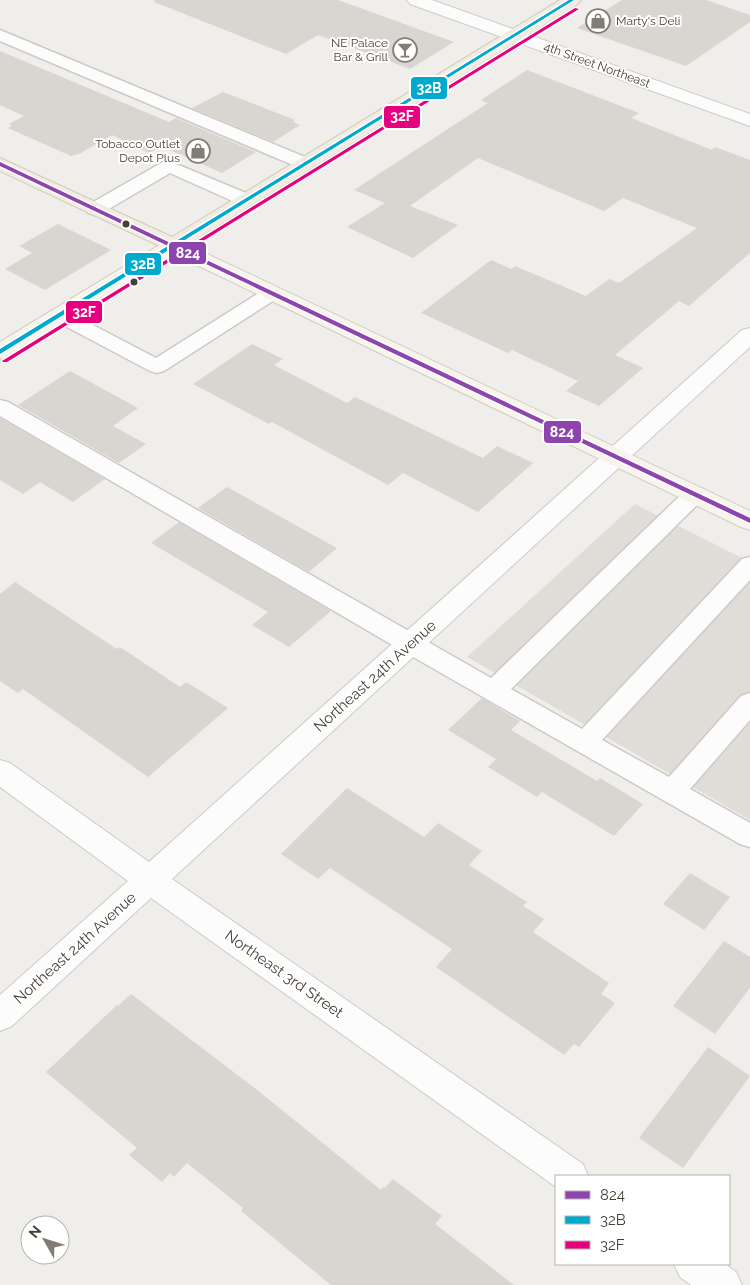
<svg xmlns="http://www.w3.org/2000/svg" width="750" height="1285" font-family="Raleway,sans-serif">
<rect width="100%" height="100%" fill="#f0eeea"/>
<path fill="#e0ddd9" d="M635 504 750 562V820L467 657Z"/>
<path fill="#d9d5d0" d="M154 0H338L454 42 410 69 318 35 286 54 154 2Z
M622 0H706L750 15V22L686 66 577 28Z
M0 51 169 122 176 118 256 152 222 173 161 146 149 153 112 135 79 154 71 156 8 128 12 126 9 124 24 116 0 105Z
M527 70 639 113 631 118 712 150 715 147 750 160V253L689 306 679 301 615 355 643 368 599 406 566 391 578 381 512 350 508 353 421 313 491 260 511 269 515 266 586 296 609 279 619 283 697 228 623 198 604 211 478 158 410 206 458 225 413 258 347 227 385 203 354 190 488 103 481 100Z
M223 92 295 120 293 122 300 125 273 142 192 108Z
M58 224 111 250 45 290 5 269 32 253 19 246Z
M252 344 283 359 274 365 347 403 355 397 483 458 497 446 533 463 478 512 403 473 388 485 272 422 269 424 193 384Z
M70 371 138 408 113 426 146 444 119 463 18 405Z
M0 418 105 479 73 502 40 482 23 494 0 480Z
M227 487 317 537 337 548 309 572 198 508Z
M179 522 331 611 289 647 252 625 268 612 151 543Z
M15 582 117 649 120 647 180 687 186 682 228 708 148 777 23 689 18 693 0 681V594Z
M482 698 520 721 511 730 597 781 600 778 643 804 614 836 542 792 537 797 488 767 496 759 448 730Z
M347 788 424 837 438 823 482 851 469 865 527 902 523 906 544 919 533 932 609 983 601 994 615 1003 579 1047 574 1044 564 1055 436 967 452 949 330 868 318 879 281 854Z
M690 873 730 897 704 930 663 904Z
M724 941 750 957V988L715 1034 673 1006Z
M131 994 252 1086 381 1190 383 1187 385 1188 393 1179 442 1216 435 1224 514 1285H331L241 1211 243 1208 187 1163 174 1177 170 1173 162 1182 129 1155 137 1148 46 1072 117 1005 118 1006Z
M708 1047 750 1076 683 1168 639 1138Z"/>
<g fill="none" stroke-linecap="round" stroke-linejoin="round">
<g stroke="#cdcac6" stroke-width="3">
<path id="service" d="M0 30 312 160 315 164 312 168 306 169 300 168 0 41Z
M169 161 253 196 255 200 253 204 246 206 239 204 170 173 102 213 95 215 88 213 86 209 88 205 163 162Z
M272 287 279 289 282 293 279 297 164 371 157 373 150 371 52 319 49 315 52 311 59 309 66 311 156 358 265 289Z
M0 400 8 402 491 678 687 489 695 487 703 489 706 494 703 499 511 689 582 729 742 559 750 557V580L602 740 669 777 741 696 750 693V720L690 789 750 823V847L740 844 401 650 0 416Z"/>
</g>
<g stroke="#cdcac6" stroke-width="2">
<path id="minor" d="M407 0H432L750 114V126L410 4Z
M750 328V347L172 879 583 1164 588 1176H556V1187L151 898 12 1026 0 1031V995L128 881 0 787V760L10 763 149 862 742 330Z
M674 1264H725L736 1272 742 1285H691L680 1277Z"/>
</g>
<g stroke="#d2ccc1" stroke-width="2">
<path id="secondary" d="M173 239 180 241 750 511V530L741 527 174 254 8 357 0 359V342L166 241Z"/>
</g>
<g stroke="#d4cab6" stroke-width="2">
<path id="primary" d="M560 0H581L578 4 180 249 173 251 166 249 0 171V158L172 237Z"/>
</g>
<use href="#service" fill="#fdfcfc" fill-rule="evenodd"/>
<use href="#minor" fill="#fdfcfc" fill-rule="evenodd"/>
<use href="#secondary" fill="#f7f4ee" fill-rule="evenodd"/>
<use href="#primary" fill="#f1ece3" fill-rule="evenodd"/>
<g stroke="#fff" stroke-width="3">
<path id="bus-1" d="M0 162 750 518V523L0 166Z"/>
</g>
<g stroke="#fff" stroke-width="3">
<path id="bus-2" d="M569 0H574L0 354V349Z"/>
</g>
<g stroke="#fff" stroke-width="3">
<path id="bus-3" d="M575 8 579 9 7 362H3L2 361Z"/>
</g>
<use href="#bus-1" fill="#8e44ad" fill-rule="evenodd"/>
<use href="#bus-2" fill="#00a9ce" fill-rule="evenodd"/>
<use href="#bus-3" fill="#e5007d" fill-rule="evenodd"/>
</g>
<defs>
<g id="shop-ring" transform="scale(1.25)"><circle r="9.5" fill="#fff" stroke="#827c74" stroke-width="1.5"/><path d="M-5-2.5h2.3a2.7 3.5 0 0 1 5.4 0H5L5.5 6h-11ZM-1.5-2.5h3a1.5 2.3 0 0 0-3 0Z" fill="#827c74"/></g>
<g id="bar-ring" transform="scale(1.25)"><circle r="9.5" fill="#fff" stroke="#827c74" stroke-width="1.5"/><path d="M-6-5H6L.8 .8V4.5H3.5V6h-7V4.5H-.8V.8Z" fill="#827c74"/></g>
</defs>
<g fill-rule="evenodd">
<use href="#shop-ring" x="598" y="21"/>
<use href="#bar-ring" x="405" y="50"/>
<use href="#shop-ring" x="198" y="151"/>
</g>
<g fill="#473f35" stroke="#fff" stroke-width="2">
<circle cx="126" cy="224" r="4.5"/>
<circle cx="134" cy="282" r="4.5"/>
</g>
<g text-anchor="middle" dominant-baseline="central" stroke-width="4" stroke-linejoin="round" paint-order="stroke">
<g font-size="12" fill="#473f35" stroke="#fff" text-anchor="end">
<text x="616" y="21" text-anchor="start">Marty's Deli</text>
<text x="388" y="43">NE Palace<tspan x="388" dy="14">Bar &amp; Grill</tspan></text>
<text x="180" y="144">Tobacco Outlet<tspan x="180" dy="14">Depot Plus</tspan></text>
</g>
<g font-size="12" fill="#473f35" stroke="#fff">
<text transform="translate(597 65) rotate(20)">4th Street Northeast</text>
</g>
<g font-size="15" fill="#473f35" stroke="#fff">
<text transform="translate(375 676) rotate(-42)">Northeast 24th Avenue</text>
<text transform="translate(75 948) rotate(-42)">Northeast 24th Avenue</text>
<text transform="translate(284 974) rotate(35)">Northeast 3rd Street</text>
</g>
</g>
<g stroke="#fff" stroke-width="2">
<rect x="410" y="76" width="38" height="24" rx="5" fill="#00a9ce"/>
<rect x="383" y="105" width="38" height="24" rx="5" fill="#e5007d"/>
<rect x="168" y="241" width="39" height="24" rx="5" fill="#8e44ad"/>
<rect x="124" y="252" width="38" height="24" rx="5" fill="#00a9ce"/>
<rect x="65" y="300" width="38" height="24" rx="5" fill="#e5007d"/>
<rect x="543" y="420" width="39" height="24" rx="5" fill="#8e44ad"/>
</g>
<g font-size="14" text-anchor="middle" font-weight="bold" fill="#fff">
<text x="429" y="93">32B</text>
<text x="402" y="121">32F</text>
<text x="188" y="258">824</text>
<text x="143" y="269">32B</text>
<text x="84" y="317">32F</text>
<text x="562" y="437">824</text>
</g>
<rect x="555" y="1175" width="175" height="90" fill="#ffffff" stroke="#b5b2ae"/>
<rect x="565" y="1191" width="25" height="8" fill="#8e44ad" stroke="#b5b2ae"/>
<text x="600" y="1200" font-size="15" fill="#473f35">824</text>
<rect x="565" y="1216" width="25" height="8" fill="#00a9ce" stroke="#b5b2ae"/>
<text x="600" y="1225" font-size="15" fill="#473f35">32B</text>
<rect x="565" y="1241" width="25" height="8" fill="#e5007d" stroke="#b5b2ae"/>
<text x="600" y="1250" font-size="15" fill="#473f35">32F</text>
<g transform="translate(45 1240) rotate(309)"><circle r="24" fill="#ffffff" stroke="#b5b2ae"/>
<path d="M0-4L9 19L0 12L-9 19Z" fill="#827c74"/>
<text y="-8" font-size="14" font-weight="bold" text-anchor="middle" fill="#473f35">N</text>
</g>
</svg>
